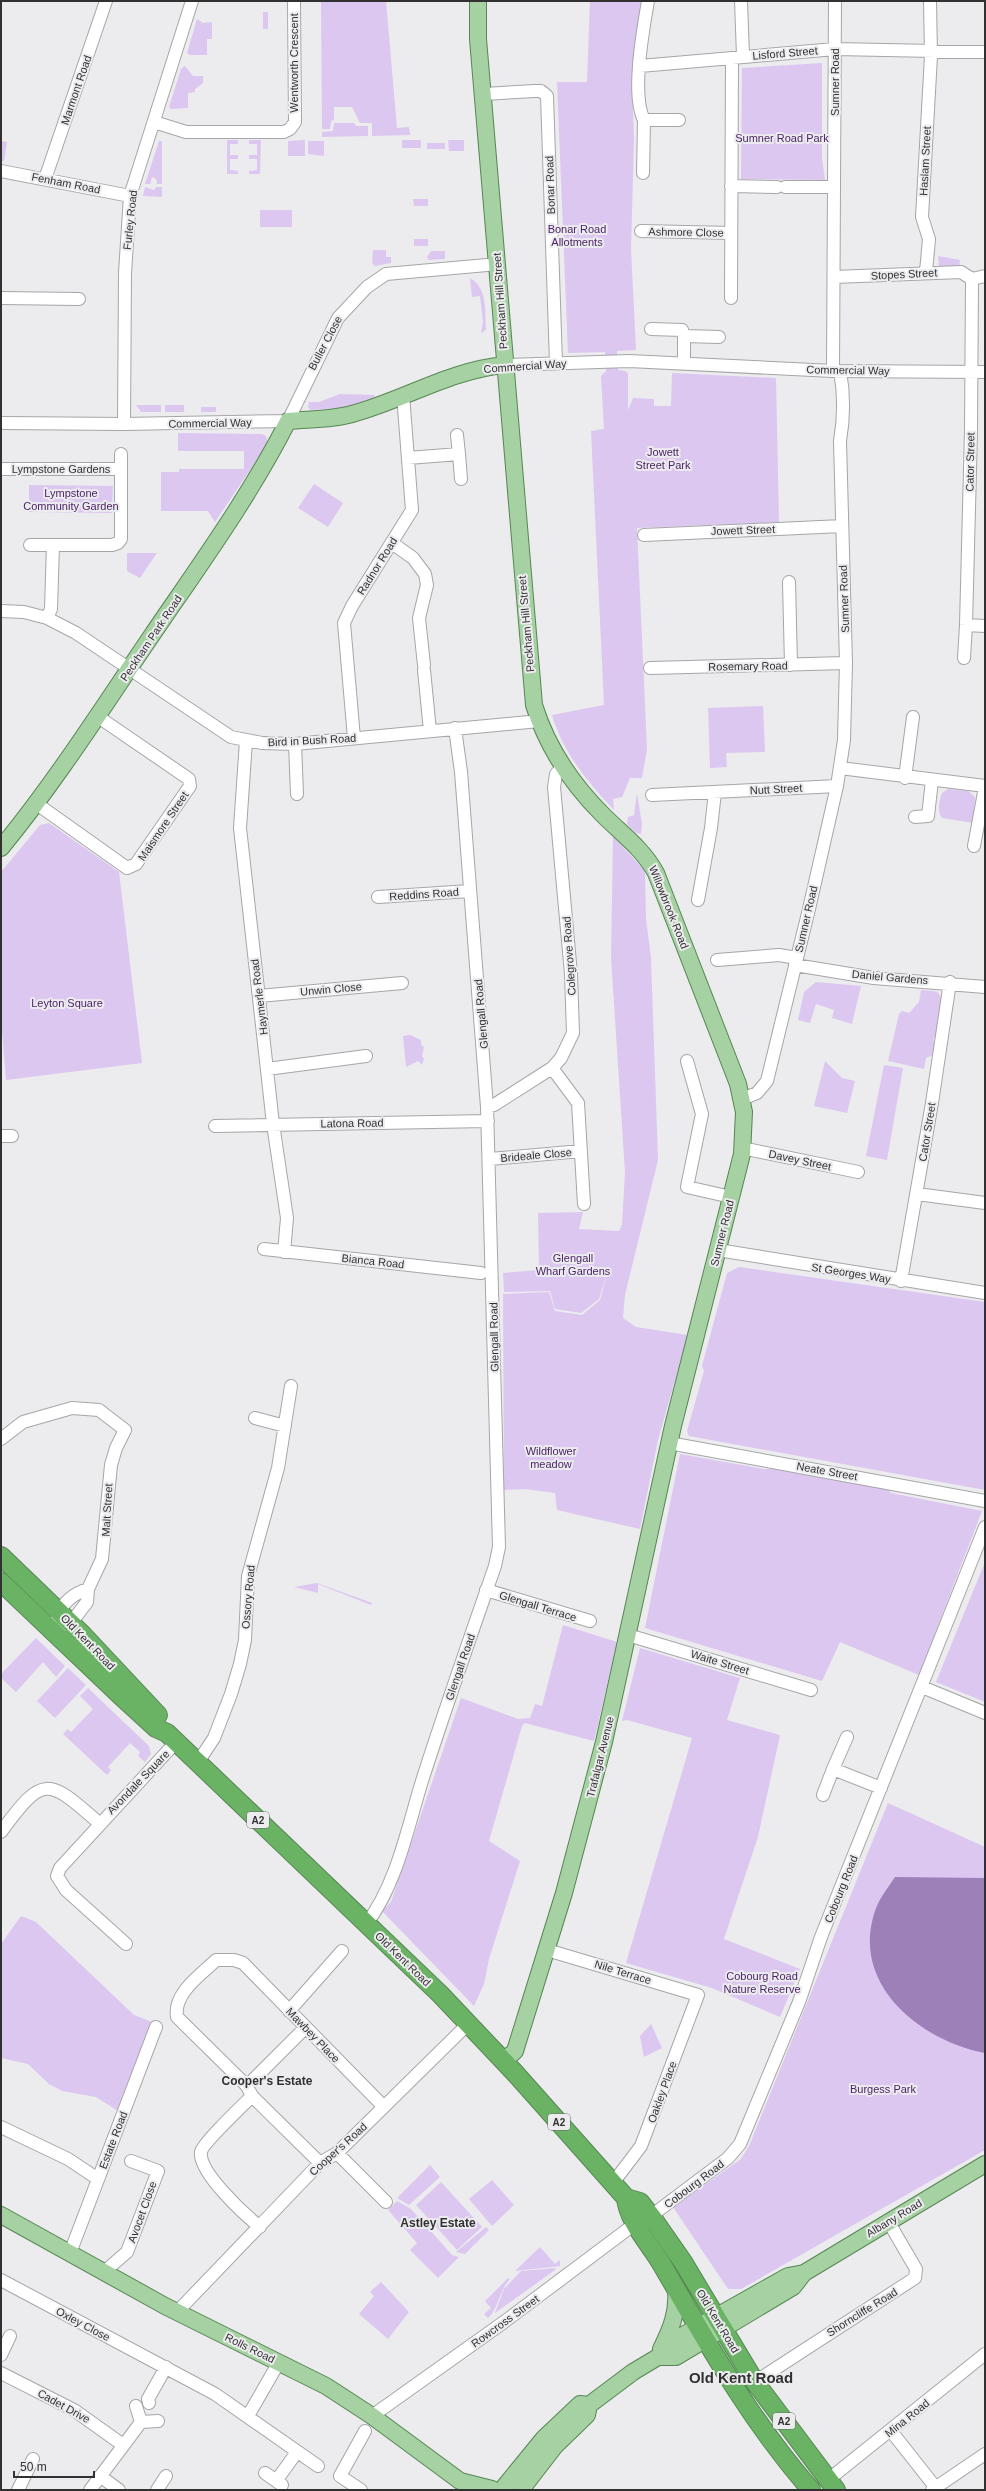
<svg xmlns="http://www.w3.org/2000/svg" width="986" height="2491" font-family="Arial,sans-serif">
<rect width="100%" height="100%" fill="#ecebee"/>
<path fill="#dcc7f1" d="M321 1H386L397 128 409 127 410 135 372 136V123H360L352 107H334V120L331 121 330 129H322Z
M590 1H641L632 84 634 138 631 250 636 350 617 351 618 370 625 371 628 373V410L633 398 654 399V406H671L672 373 776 378 779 522 637 528 647 749 642 778H630L622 797 613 799 614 810C589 784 562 751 552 715L604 705 591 431 604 429 601 376 606 371 605 352 568 353 557 82H587Z
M263 12H268V29H263Z
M197 19 203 23 212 22V39H207V55H190L187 53Z
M822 63V158L825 180 741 179 742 68Z
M185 66 193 76H203V83L195 89V92L188 93V108L171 109 169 107 181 69Z
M334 123H354L356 126H368V136L322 137V132L333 131Z
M227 140H238V144H230V155H238V159H230V170L238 171V174H227Z
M249 140H261L260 174H249V171L257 170V159H249V155H257V144H249Z
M305 140V156H288V141Z
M402 140H421V148H402Z
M448 140H464V151H449Z
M1 141 7 142 4 161H1Z
M159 141H162V184H157L156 179 152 177 150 184H145Z
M308 141H324V156L308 154Z
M427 143H445V149H427Z
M145 187 154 190 156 187H162V197L143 196Z
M413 199H428V206H414Z
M260 210H292V227H260Z
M414 239H428V246H414Z
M373 250H386V257H391V263L375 266 372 263Z
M431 251H445V259L429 260 427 257Z
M938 256 960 260 959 268 939 267Z
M470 278C488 288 485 313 486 330L481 333 483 322 480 296 472 297Z
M340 394 374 395 375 397 343 408 310 410 308 407 309 402H319Z
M136 405H161V412H141Z
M165 405H184V412H165Z
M201 407H216V412H201Z
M178 433 262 434 266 436 268 443 215 522 208 511H161V472H179V469H244V451H178Z
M314 484 343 503 328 527 298 508Z
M29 485 113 486 112 513 29 512Z
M127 553H157L140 578 127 571Z
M763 706 765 752 726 753 727 767 710 768 708 708Z
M948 789 968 791 975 797 973 823 942 818C937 811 939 801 942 793Z
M637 793 642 824 641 834 636 833 627 824 628 817 634 815Z
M49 823 119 872 142 1063 6 1080 1 1018V872L40 825Z
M613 836 645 871 646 919 651 958 658 1160 625 1295 623 1318 636 1327 688 1335 658 1440 640 1529 557 1510 555 1493 525 1489 504 1490 503 1294 549 1292 555 1311 582 1315 600 1300 608 1270 599 1299 581 1313 555 1309 550 1291 504 1292 503 1273 539 1270 538 1213 583 1212 579 1229 619 1231 622 1225 625 1172 611 958Z
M816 982 861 986 852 1024 832 1018 834 1010 816 1004 810 1023 798 1020 804 992Z
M921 990C926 991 933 990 937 992 948 1000 937 1027 935 1038L933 1039 935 1046 933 1055 926 1058 924 1069 888 1061 899 1014 902 1011 909 1013 919 1002Z
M410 1035 421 1040V1045L424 1047 422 1056 424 1059 422 1065 418 1061 406 1067 403 1036Z
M825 1061 842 1078 855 1081 847 1113 814 1106Z
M884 1065 903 1068 887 1160 866 1156Z
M739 1267 985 1302V1490L689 1436 687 1431 704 1371 702 1366 727 1273Z
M680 1454 764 1469H780L888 1489 891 1493 982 1511 919 1675 840 1642 822 1681 645 1628Z
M985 1562V1702L936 1682Z
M317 1583 372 1603 371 1605 318 1584V1593L294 1587Z
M563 1625 617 1642 594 1741 525 1723 522 1726 489 1841 520 1861 489 1959 484 1984 474 2006 382 1911 391 1902 461 1698 518 1719 530 1718 535 1704 542 1706Z
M36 1638 65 1666 56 1677 43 1662 16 1692 1 1678V1674Z
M640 1648 740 1678 727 1720 780 1735 758 1837 724 1939 800 1969 780 2017 712 1988 626 1963 692 1738 627 1720 622 1721Z
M68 1668 86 1685 55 1718 37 1701Z
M88 1688 149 1746 151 1754 145 1762 138 1756 140 1752 130 1743 108 1767 111 1770 107 1775 63 1734 68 1729 71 1732 93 1709 80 1696Z
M888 1803 985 1847V2150L741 2289H728L673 2207 741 2159 749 2146Z
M21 1916 36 1922 134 2015 152 2022 118 2111 96 2097 62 2091 49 2084 28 2064 1 2058V1944Z
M651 2024 662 2048 644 2057 640 2036Z
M430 2165 440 2177 409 2205 397 2198Z
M492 2180 514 2205 492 2226 469 2199Z
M441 2182 482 2227 457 2250 416 2205Z
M397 2201 411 2209 452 2255 459 2257 438 2278 410 2250 417 2243 388 2210Z
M486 2227 489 2230 465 2254 456 2252Z
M540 2247 555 2264 560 2260V2266L515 2271Z
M556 2268 555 2270 495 2313 504 2289 521 2271Z
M508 2278 510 2279C499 2291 498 2310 488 2318L484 2314 491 2308 485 2301Z
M381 2282 409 2312 388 2339 359 2314 374 2296 370 2292Z"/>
<path fill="#9d80b8" d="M895 1877 985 1878V2053C921 2041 852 1986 874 1914 878 1900 887 1889 895 1877Z"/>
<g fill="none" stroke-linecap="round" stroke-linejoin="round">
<g stroke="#a6a5a8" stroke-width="14">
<path id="minor" d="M741 1 743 56
M640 66 835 49 985 52
M484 94 534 91H541L547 96 556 363
M644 120H679
M154 122 186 132H284L290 129 295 122 294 1
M1 171 130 196
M643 173 644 120C631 95 643 30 648 1
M45 179 106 1
M731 186 777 187
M785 187H834
M641 231 731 233
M926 272 929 239 922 217 931 56 930 1
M834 277 961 272 972 279
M1 298 79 299
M731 298 732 58
M651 329 682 330 684 336V364
M684 336 719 337
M505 365 629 361 833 371 985 372
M833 371 835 1
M1 423 124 424 288 421 338 318 367 287 386 274 498 264
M124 424 125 273 130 196 192 1
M457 435 459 454
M408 458 459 454 461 479
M1 469H121V539L118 543 112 545H53L51 609 47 618
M121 469V454
M644 535 842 526
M392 543 413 558 425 574 427 585 419 618 424 665
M30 545H53
M789 582 791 665
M1 611 24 612 47 618 76 633 231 737 262 743 295 744 539 721
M966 625 985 626
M964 658 966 625 971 431 972 279 985 276
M650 668 846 663
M424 670 430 731
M354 738 344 623 352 606 412 510 403 395
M246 741 240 828 273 1124 287 1218 284 1252
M295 744 297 794
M840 768 985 786
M905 778 913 717
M652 795 837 786
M37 804 127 868 136 864 190 786 189 779 97 716
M915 817 928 816 932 780
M974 846 985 787
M378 897 470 891
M698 900 711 828 715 792
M717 960 779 955 797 958
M795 965 874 978 985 987
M259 996 402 983
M687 1061 702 1114 687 1187 731 1197
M552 1068 578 1103 584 1204
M267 1069 366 1056
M742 1099 757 1093 767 1081 809 909 837 786 844 740 846 663 840 441C844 418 844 393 840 371
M487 1107 494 1105 552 1068 561 1058 573 1033 571 974 554 787 556 774 563 766
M215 1126 488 1121
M1 1136H12
M742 1148 858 1172
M490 1159 581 1151
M917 1194 985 1203
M264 1249 481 1273
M718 1250 985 1293
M901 1281 932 1103 950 982
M255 1418 285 1426
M1 1439 23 1422 72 1408 99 1410 125 1430 116 1448 111 1465 102 1559 88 1589 87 1602 71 1623 63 1626
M669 1443 985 1501
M486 1590 590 1621
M57 1617C62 1603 74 1593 88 1589
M628 1635 811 1690
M922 1687 985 1713
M198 1762 214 1738 231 1694 240 1664 245 1640 248 1576 278 1468 291 1386
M833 1769 847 1737
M823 1795 833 1769 881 1788
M1 1832C43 1775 47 1777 99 1823
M366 1924C396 1887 408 1826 422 1781 445 1709 470 1638 495 1566L499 1547 487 1107 461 772 455 728
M126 1944 66 1890 57 1876 60 1868 176 1742
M547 1950 698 1995 641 2146 613 2183
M289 2011 342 1951
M247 2086 305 2028
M252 2096C243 2105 202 2144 201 2152 198 2172 245 2215 260 2227
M1 2127 68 2159 98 2179
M337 2153 386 2202
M320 2163 252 2096 247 2086 177 2017C173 1993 201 1975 216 1960H234L243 1963 384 2107
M651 2216 728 2158 740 2144 799 2002 821 1937 985 1527
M70 2253 156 2027
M104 2272 127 2252 158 2171 131 2161
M1 2280 215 2394 318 2466
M177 2312 320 2163 337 2153 468 2024
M1 2355 10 2336
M1 2373 74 2410 123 2445
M755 2382 915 2278 916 2269 888 2221
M149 2403 148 2399 166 2367
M136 2406 141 2422
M248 2416 279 2362
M372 2416 504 2322 636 2223
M891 2431 936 2488
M265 2473 282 2485
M100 2476 119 2490
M828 2480 985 2354
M276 2481 297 2452
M18 2490 33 2459
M90 2490 141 2422 158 2421
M157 2490 166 2476
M361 2490 340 2476 365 2431
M932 2490 985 2454"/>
</g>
<g stroke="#568653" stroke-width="18">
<path id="major" d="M478 1V39L534 705C547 747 573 785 603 815 622 834 643 849 656 873L738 1084 744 1112 742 1154 673 1426 604 1742 564 1893 515 2051 504 2061
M1 848C56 781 103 707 152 635 199 566 250 496 288 421 309 419 331 420 352 414 404 400 450 370 505 365
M1 2215 165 2306 326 2386 372 2416 460 2481 492 2489
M662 2347 788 2276 804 2273
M661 2349C671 2329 678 2312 676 2290
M504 2487 544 2438 580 2404 589 2405
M521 2490 555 2446 587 2415 589 2405 633 2372 658 2357H676L793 2287 804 2273 985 2164"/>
</g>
<g stroke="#568653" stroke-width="20">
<path id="highway" d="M1 1556 83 1635 158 1715
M1 1582 122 1697 156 1728 167 1733 440 1994 514 2072 626 2198 640 2202 651 2216 683 2262 755 2382 836 2490
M626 2198C628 2221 649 2243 661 2263 708 2344 749 2419 811 2490"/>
</g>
<use href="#minor" stroke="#fff" stroke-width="12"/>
<use href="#major" stroke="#a6d1a3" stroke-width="16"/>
<use href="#highway" stroke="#6ab365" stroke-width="18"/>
</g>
<g text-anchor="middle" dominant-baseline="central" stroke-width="4" stroke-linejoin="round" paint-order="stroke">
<g fill="#ecebee" stroke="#6a696a" stroke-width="1">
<rect x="247" y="1812" width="22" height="16" rx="3"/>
<rect x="548" y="2114" width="22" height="16" rx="3"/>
<rect x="773" y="2413" width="22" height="16" rx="3"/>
</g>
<g font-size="10" font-weight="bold" fill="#323132">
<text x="258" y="1820">A2</text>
<text x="559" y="2122">A2</text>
<text x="784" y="2421">A2</text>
</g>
<g font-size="11" fill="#323132" stroke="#ecebee">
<text transform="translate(785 53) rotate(-5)">Lisford Street</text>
<text transform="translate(294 63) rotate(-90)">Wentworth Crescent</text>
<text transform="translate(835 82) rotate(-90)">Sumner Road</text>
<text transform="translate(76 90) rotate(-71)">Marmont Road</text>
<text transform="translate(925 161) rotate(-87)">Haslam Street</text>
<text transform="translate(66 183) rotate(11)">Fenham Road</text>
<text transform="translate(550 185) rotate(-92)">Bonar Road</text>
<text transform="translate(130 220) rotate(-84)">Furley Road</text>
<text transform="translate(686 232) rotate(1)">Ashmore Close</text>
<text transform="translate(904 274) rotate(-3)">Stopes Street</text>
<text transform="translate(500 301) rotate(-94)">Peckham Hill Street</text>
<text transform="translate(325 343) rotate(-62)">Buller Close</text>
<text transform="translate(525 366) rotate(-4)">Commercial Way</text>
<text transform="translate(848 370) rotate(1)">Commercial Way</text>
<text transform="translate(210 423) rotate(-1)">Commercial Way</text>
<text transform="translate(970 462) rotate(-89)">Cator Street</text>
<text x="61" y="469">Lympstone Gardens</text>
<text transform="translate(743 530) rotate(-2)">Jowett Street</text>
<text transform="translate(377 566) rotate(-58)">Radnor Road</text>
<text transform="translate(844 599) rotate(-92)">Sumner Road</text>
<text transform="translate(526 624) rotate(-95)">Peckham Hill Street</text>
<text transform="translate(151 638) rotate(-56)">Peckham Park Road</text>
<text transform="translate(748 666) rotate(-1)">Rosemary Road</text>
<text transform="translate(312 740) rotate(-3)">Bird in Bush Road</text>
<text transform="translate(776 789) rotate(-3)">Nutt Street</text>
<text transform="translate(163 826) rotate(-56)">Maismore Street</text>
<text transform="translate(424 894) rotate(-4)">Reddins Road</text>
<text transform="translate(669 907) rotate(68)">Willowbrook Road</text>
<text transform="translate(806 919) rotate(-77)">Sumner Road</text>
<text transform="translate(569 956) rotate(-94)">Colegrove Road</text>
<text transform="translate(890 977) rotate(5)">Daniel Gardens</text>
<text transform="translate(331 989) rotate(-5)">Unwin Close</text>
<text transform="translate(259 997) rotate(-97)">Haymerle Road</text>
<text transform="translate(481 1014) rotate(-95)">Glengall Road</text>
<text transform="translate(352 1123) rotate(-1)">Latona Road</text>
<text transform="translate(927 1132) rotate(-81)">Cator Street</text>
<text transform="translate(536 1155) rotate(-5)">Brideale Close</text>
<text transform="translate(800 1160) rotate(12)">Davey Street</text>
<text transform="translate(722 1233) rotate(-76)">Sumner Road</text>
<text transform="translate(373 1261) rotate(6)">Bianca Road</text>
<text transform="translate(851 1273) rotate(9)">St Georges Way</text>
<text transform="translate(494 1337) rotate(-91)">Glengall Road</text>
<text transform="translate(827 1471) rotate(10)">Neate Street</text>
<text transform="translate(107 1510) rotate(-87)">Malt Street</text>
<text transform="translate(248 1597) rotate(-85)">Ossory Road</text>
<text transform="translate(538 1606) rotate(17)">Glengall Terrace</text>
<text transform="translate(88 1642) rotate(46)">Old Kent Road</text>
<text transform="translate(720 1662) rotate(17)">Waite Street</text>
<text transform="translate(460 1667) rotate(-71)">Glengall Road</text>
<text transform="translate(600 1757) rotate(-76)">Trafalgar Avenue</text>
<text transform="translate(138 1782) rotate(-46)">Avondale Square</text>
<text transform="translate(841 1889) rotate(-68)">Cobourg Road</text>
<text transform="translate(403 1959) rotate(44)">Old Kent Road</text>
<text transform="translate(623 1972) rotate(17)">Nile Terrace</text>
<text transform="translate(313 2035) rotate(46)">Mawbey Place</text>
<text transform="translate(662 2092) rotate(-70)">Oakley Place</text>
<text transform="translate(113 2140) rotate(-69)">Estate Road</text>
<text transform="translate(338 2149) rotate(-42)">Cooper's Road</text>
<text transform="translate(694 2184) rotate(-37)">Cobourg Road</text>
<text transform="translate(142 2212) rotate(-70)">Avocet Close</text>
<text transform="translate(894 2218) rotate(-31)">Albany Road</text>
<text transform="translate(862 2312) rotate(-32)">Shorncliffe Road</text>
<text transform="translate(505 2321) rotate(-36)">Rowcross Street</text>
<text transform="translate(718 2321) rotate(59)">Old Kent Road</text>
<text transform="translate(83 2324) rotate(28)">Oxley Close</text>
<text transform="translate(250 2348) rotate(26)">Rolls Road</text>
<text transform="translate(64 2406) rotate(29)">Cadet Drive</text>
<text transform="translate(907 2418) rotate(-39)">Mina Road</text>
</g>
<g font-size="11" fill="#4b2469" stroke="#ecebee">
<text x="782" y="138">Sumner Road Park</text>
<text x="577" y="229">Bonar Road<tspan x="577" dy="13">Allotments</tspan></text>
<text x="663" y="452">Jowett<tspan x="663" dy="13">Street Park</tspan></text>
<text x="71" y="493">Lympstone<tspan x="71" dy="13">Community Garden</tspan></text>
<text x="67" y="1003">Leyton Square</text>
<text x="573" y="1258">Glengall<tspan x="573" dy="13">Wharf Gardens</tspan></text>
<text x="551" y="1451">Wildflower<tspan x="551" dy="13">meadow</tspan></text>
<text x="762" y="1976">Cobourg Road<tspan x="762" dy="13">Nature Reserve</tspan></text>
<text x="883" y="2089">Burgess Park</text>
</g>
<g font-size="12" font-weight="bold" fill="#323132" stroke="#ecebee">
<text x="267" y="2081">Cooper's Estate</text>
<text x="438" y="2223">Astley Estate</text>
</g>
<g font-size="15" font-weight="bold" fill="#323132" stroke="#ecebee">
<text x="741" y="2377">Old Kent Road</text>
</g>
</g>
<rect width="986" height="2491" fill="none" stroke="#323132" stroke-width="4"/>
<path d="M14 2471v6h80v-6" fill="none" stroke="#323132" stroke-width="2"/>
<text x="20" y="2471" font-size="12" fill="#323132" stroke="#ecebee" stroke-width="3" paint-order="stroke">50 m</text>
</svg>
